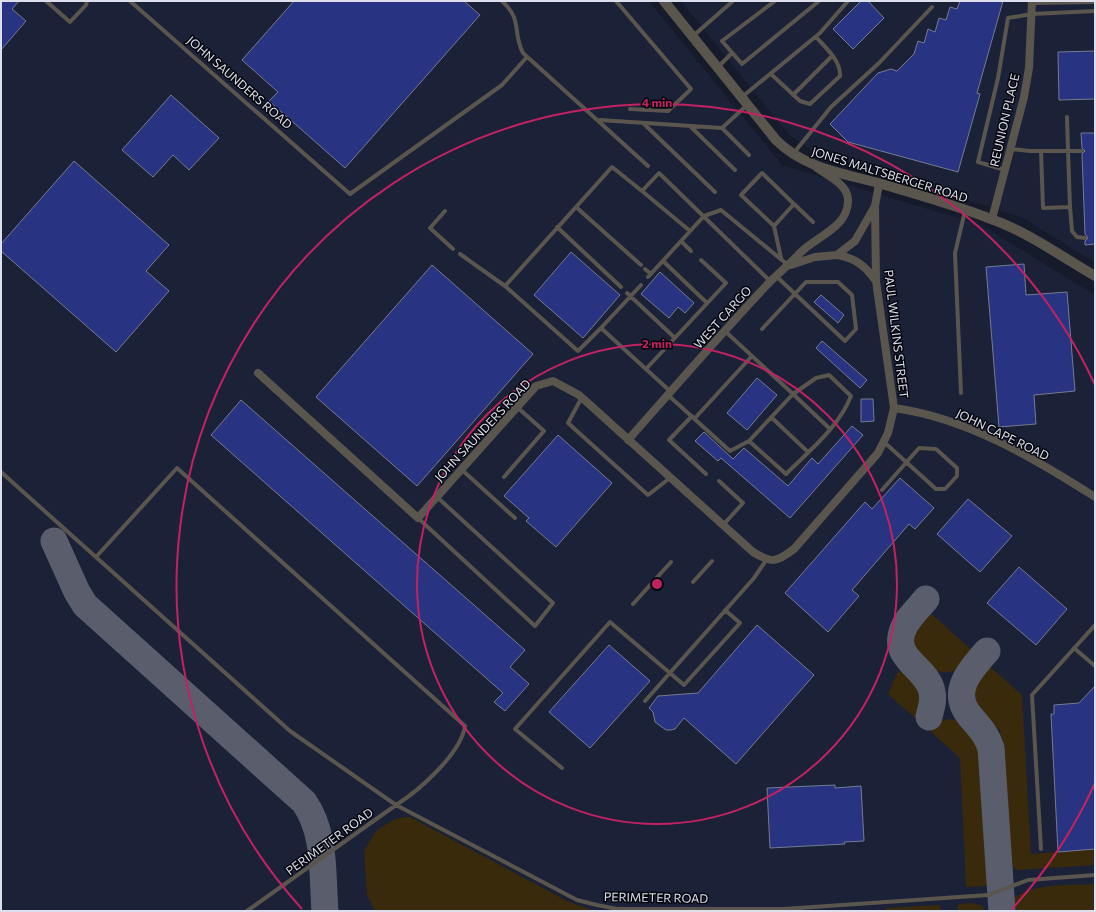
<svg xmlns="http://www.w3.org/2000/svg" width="1096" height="912" font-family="Commissioner,sans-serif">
<rect width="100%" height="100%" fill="#161b2b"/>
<path fill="#1b2137" d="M1 1H649L782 165 981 225 1095 295V911H1Z
M681 1H1095V263L1023 218 882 172 820 156 789 135Z"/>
<path fill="#382a0b" d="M928 611 974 652C968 659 963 668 954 671 934 678 904 654 911 633 913 624 921 617 928 611Z
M987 664 1022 695 1031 854 1095 849V865L1017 870 1007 862 1000 731C971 705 956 699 987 664Z
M902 668C919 683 934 695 915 718L888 694 896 675Z
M948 719C968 721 978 736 983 754L992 882 988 886 966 887 960 758 929 730 936 723Z
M404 817H410L569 902 595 911H375L367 895 364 851 376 831 393 820Z
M1095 884V911H1012L1010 901C1033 882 1066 886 1095 884Z
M971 903 981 905 986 911H958V904Z
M940 905 941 911H886V908Z"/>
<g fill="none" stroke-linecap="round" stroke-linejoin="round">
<path stroke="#5a5e6c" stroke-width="27" d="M54 541 77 592 85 605 304 802C326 833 322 874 325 911
M926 599C918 609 906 619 902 632 893 660 928 668 932 692 934 701 931 708 929 717
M987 651C971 669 950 691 969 715 978 726 986 733 991 748L1002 911"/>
</g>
<path fill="#283481" stroke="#757b90" d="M1 1H19L12 9 26 21 1 50Z
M294 1H464L480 15 345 168 269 101 278 92 242 60Z
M861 1H868L884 18 853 49 833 29Z
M960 1H1003L977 93 980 94 958 172 848 142 830 124 878 73 891 69 897 71 914 54 918 41 924 43 928 29 935 32 939 18 946 20 950 7 957 9Z
M1095 51V99L1059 100 1058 52Z
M171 95 219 138 189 170 173 155 153 177 122 150Z
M1081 133H1095V244L1085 245V241L1088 238 1085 234 1082 154 1085 151 1082 148Z
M74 161 169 245 146 271 169 291 116 352 1 251V244Z
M571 252 620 295 583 338 534 295Z
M1024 264 1026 295 1067 292 1075 391 1034 395 1036 424 999 427 986 267Z
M432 265 533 354 417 486 316 397Z
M660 272 694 303 685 313 678 307 669 318 641 294Z
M821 295 844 315 838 323 814 302Z
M822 341 867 380 860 388 816 348Z
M757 378 777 395 747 430 727 413Z
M861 399H873L874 421 861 422Z
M241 400 525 650 510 667 529 684 505 711 494 702 503 693 211 435Z
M852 426 863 435 790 518 721 458 718 461 695 441 704 432 733 459 744 448 788 486 812 458 818 464Z
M558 435 612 483 556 547 526 521 529 518 504 496Z
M900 478 934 508 915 529 909 524 852 590 859 596 828 632 785 593 865 502 872 509Z
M968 499 1012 536 980 572 937 534Z
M1019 567 1067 609 1036 645 987 603Z
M757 625 814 675 736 764 684 718 675 729 671 730H666L655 722 653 712 649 708 658 696 698 693Z
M609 645 650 681 590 748 549 712Z
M1095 686V849L1058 852 1051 714H1054V705L1079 703Z
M835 785V788L861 786 864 841 844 842 845 844 770 848 767 788Z"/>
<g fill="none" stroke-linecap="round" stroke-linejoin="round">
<path stroke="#5a564d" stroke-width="4" d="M46 1 70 22 86 5 87 1
M130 1 350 194 502 85 527 57
M502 1C523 20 512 32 523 53L648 166
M616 1 691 89 668 111 630 109
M775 1 722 41 742 64 819 1
M1032 3 1095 2
M693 36 733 1
M718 67 732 53
M771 74 800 101 810 104 840 76C841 61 826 48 816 37
M793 95 832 56
M742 97 820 33 848 1
M1067 117 1068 151H1082
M600 120 722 128 747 105
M643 123 715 192
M690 126 735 170
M722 128 749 155
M1010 149 1030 151H1068L1070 207 1043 208 1041 151
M793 154 831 107 879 63 932 7
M1005 170 978 162 998 78 1008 18 1032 14 1095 11
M762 173 794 204 774 226 741 195Z
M642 191 690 231
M794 204 813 222
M576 207 641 265
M1070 207 1072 231 1077 237 1085 238
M445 211 430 228 453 249
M774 226 781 258
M557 227 621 287
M681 241 691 251
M460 254 505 286
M663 261 707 303
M645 269 651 274
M648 277 704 216 721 210 788 265
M641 285 601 328 671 392
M627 293 675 338
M601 328 578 351 505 286 612 167 642 191 659 173 770 281
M762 329 806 282H838L852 295 856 329 845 341 776 276
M646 369 726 283 701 260
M961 393 955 253 965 211
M668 395 730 451 749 441 793 394 725 331
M582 397 568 423 648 495 670 478
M692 416 669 440 706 474
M771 417 808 452
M695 418 752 356
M749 441 786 474C809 451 839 427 851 396L829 375 816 378 793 394 829 428
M461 469 515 518
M1 472 290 731 396 805C420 790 461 753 465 726L177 468 96 557
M504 477 544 431 517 407
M719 481 743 503 723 525
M882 490 919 448 936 449 957 468V476L945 489H936L884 442
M418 518 535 626 553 603 437 497
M693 582 712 561
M633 604 671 562
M1074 648 1095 666
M645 701 754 578 767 559
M562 768 515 729 610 622 684 685 740 623 725 610
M1041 849 1032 695 1095 625
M247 911 396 805 577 900 597 905 617 909H784L988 895 1028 880 1095 875"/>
<path stroke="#5a564d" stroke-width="8" d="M992 219 1024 97 1029 68 1032 1
M837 255C856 258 865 266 876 281
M791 265 815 257 837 255 855 241 875 206
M258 373 418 518 536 386 553 381 579 395 753 552C772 564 777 562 794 549L878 453 888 433 894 408 876 281 875 206 879 184
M894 408C967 418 1034 458 1095 497
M628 440C673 389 718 337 765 287 776 275 789 265 800 253 816 236 849 228 848 199 847 184 827 175 817 168"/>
<path stroke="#5a564d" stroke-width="10" d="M664 1 776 140C804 168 842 173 878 183 916 194 955 205 991 219 1028 232 1062 257 1095 276"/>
</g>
<g fill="none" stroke="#c32262" stroke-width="2">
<circle cx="657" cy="584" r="240"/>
<path d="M1095 783A481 481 0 0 1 1012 909M302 909A481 481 0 1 1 1095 385"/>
</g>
<g text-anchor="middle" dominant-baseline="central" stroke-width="3" stroke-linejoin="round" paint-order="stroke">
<g font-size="12" fill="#dde0ec" stroke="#05060d">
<text transform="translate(240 82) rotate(41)">JOHN SAUNDERS ROAD</text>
<text transform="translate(1004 120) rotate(-77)">REUNION PLACE</text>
<text transform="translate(890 174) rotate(17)">JONES MALTSBERGER ROAD</text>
<text transform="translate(722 317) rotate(-48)">WEST CARGO</text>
<text transform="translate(897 334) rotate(83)">PAUL WILKINS STREET</text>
<text transform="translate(482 430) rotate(-47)">JOHN SAUNDERS ROAD</text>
<text transform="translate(1003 434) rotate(26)">JOHN CAPE ROAD</text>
<text transform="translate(329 841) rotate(-36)">PERIMETER ROAD</text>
<text transform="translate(656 897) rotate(1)">PERIMETER ROAD</text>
</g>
</g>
<circle cx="657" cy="584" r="6" fill="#c32262" stroke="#05060d" stroke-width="2"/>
<g font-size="12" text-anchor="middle" font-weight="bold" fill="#c32262" stroke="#05060d" stroke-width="3" stroke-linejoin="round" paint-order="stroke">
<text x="657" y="107">4 min</text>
<text x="657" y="348">2 min</text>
</g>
<rect width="1096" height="912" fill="none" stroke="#dde0ec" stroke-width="4"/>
</svg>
